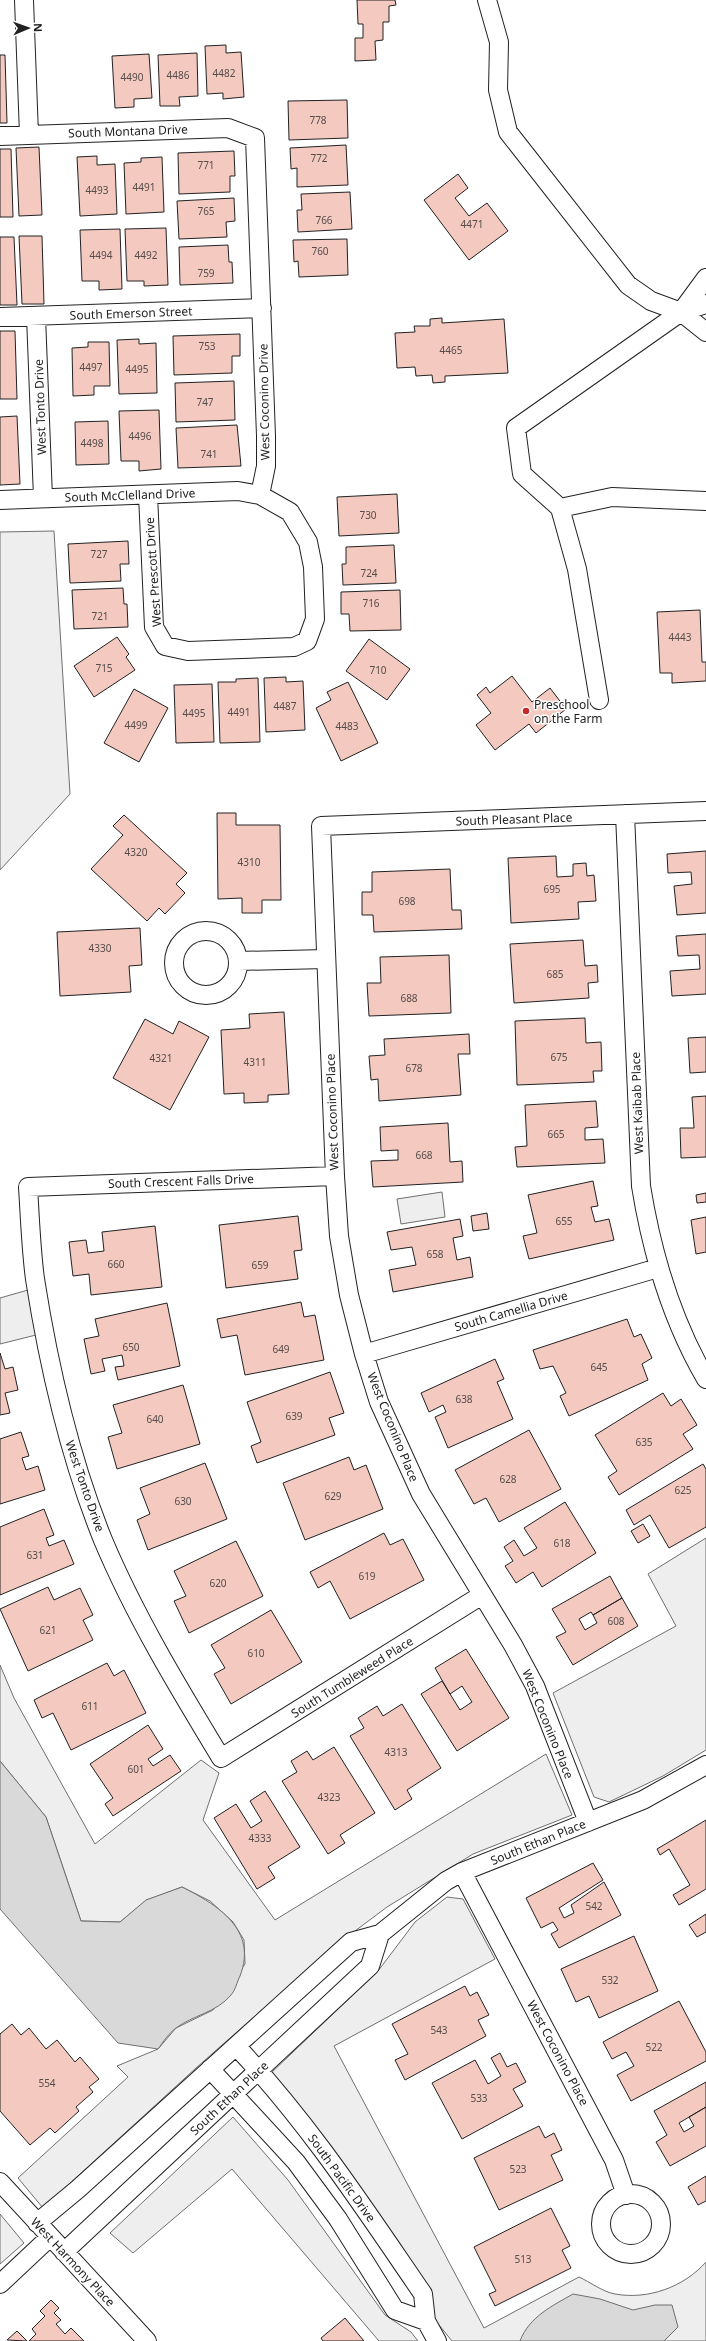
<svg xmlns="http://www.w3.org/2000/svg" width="706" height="2341" font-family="'Noto Sans',sans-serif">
<rect width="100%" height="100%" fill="#fff"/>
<path fill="#eee" stroke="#6f6f6f" d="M54 531 70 794 0 870V532Z
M442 1192 445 1217 401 1224 397 1199Z
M28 1290 36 1335 0 1344V1298Z
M706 1538V1750L663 1776 609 1802 594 1797 553 1693 676 1626 648 1574Z
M0 1665 14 1698 95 1844 201 1760 219 1773 203 1820 275 1920 546 1754 572 1815 473 1854 387 1907 331 1949 196 2068 43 2208 18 2178 128 2077 117 2066 158 2049 176 2028 213 2010 245 1964 244 1940 233 1922 210 1901 182 1887 147 1900 120 1922 81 1921 46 1817 0 1761Z
M447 1897 463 1899 495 1959 334 2046 484 2328 579 2277C590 2282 603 2292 615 2294 648 2300 684 2287 706 2262V2341H452L435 2320 270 2074 378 1971 415 1922Z
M233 2117 288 2180 385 2315 411 2332 418 2341H379L232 2169 133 2253 110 2233Z
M0 2214 24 2243 0 2264Z"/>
<path fill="#d9d9d9" stroke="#6f6f6f" d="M0 1761 46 1817 81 1921 120 1922 146 1900 182 1887C218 1905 258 1930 240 1976 237 1982 235 1991 231 1995 216 2013 193 2015 176 2028 169 2033 163 2042 158 2049L118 2043 0 1909Z
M573 2294 600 2299 633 2310 655 2305H672L678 2327 664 2341H520C529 2317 552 2306 573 2294Z"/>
<path fill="#f3c9c0" stroke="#222" d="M357 0H395L396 5 389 6V22H383V40L375 41 376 60 355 61V38H363V24H358Z
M226 45V53L241 52 244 97 223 99V93L207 94 205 46Z
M197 53 198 96 179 97 180 106H160L158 55Z
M149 54 152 98 134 99V107L115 108 112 56Z
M0 55H5L7 123H0Z
M347 100 348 138 289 140 288 101Z
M346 145 348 185 297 187V168L291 169 290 148Z
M39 147 42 215 19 216 16 148Z
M0 149H11L13 217H0Z
M234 151 235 176H230V192L179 194 178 153Z
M97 156V165L115 164 117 214 80 216 77 157Z
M162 157 164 212 126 214 124 163 141 162V158Z
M458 174 468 188 455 198 469 216 487 203 508 231 469 260 424 200Z
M350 192 352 229 298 232 297 210H302L301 194Z
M234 198 235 221 226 222 227 237 179 239 177 201Z
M166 228 168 285 144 286V281H127L125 229Z
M120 229 122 289 99 290V281H82L80 230Z
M19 236H42L44 304H22Z
M0 237H14L17 305H0Z
M347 239 348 275 299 277 298 261 294 262 293 240Z
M228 245 229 262H232L233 283 180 285 179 247Z
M442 318V323L504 319 508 373 445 376V382L433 383 432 375 416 376 415 367 397 368 395 333 415 332 414 326H430V319Z
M0 331H15L17 399H0Z
M240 334V356H232V373L174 375 173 336Z
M139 339V344L156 343 157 393 119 394 117 340Z
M88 342H109L110 386H94V395L73 396 72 348 88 347Z
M234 381 235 420 176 422 175 383Z
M159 410 161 469 139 471V461H121L119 411Z
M17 416 20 484 0 485V417Z
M108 421 109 464 76 465 75 422Z
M237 425 241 466 178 468 176 428Z
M397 494 399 533 339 536 337 497Z
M128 541 129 564H120L121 581 70 583 68 544Z
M394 545 396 583 343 585 342 564H346V547Z
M123 588 124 604H127L128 627 74 629 72 590Z
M400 590 401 630 350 631 349 614H341V592Z
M700 610 702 662H706V681L672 683V673H660L657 612Z
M117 637 129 654 126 657 135 670 94 697 74 666Z
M369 639 410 669 387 700 346 671Z
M512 676 532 702 550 688 566 709 536 733 529 724 495 750 476 725 491 713 477 695 486 687 490 693Z
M286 677V682L303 681 305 730 266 732 264 678Z
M258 678 260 742 220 743 218 682H236V679Z
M348 682 378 743 341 761 316 708 331 700 327 692Z
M212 684 214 742 176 743 174 685Z
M134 689 168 708 139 762 104 743Z
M217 813H236V825H280L281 900H262V913H242V898L218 899Z
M124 815 187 873 176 884 185 893 165 914 159 908 147 921 91 869 123 835 113 826Z
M706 851V913L677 915 674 886 692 884 691 872 668 873 667 854Z
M556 856 557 877 573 876V864L586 863 587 876 594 875 596 901 578 902 579 919 511 923 508 858Z
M450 869 452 910H461L462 929 374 932 373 915H362V892H372V872Z
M140 928 142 965 129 966 131 992 60 996 57 932Z
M706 934V994L672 996 670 971 700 969 699 955 678 956 676 936Z
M583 940 585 966 597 965 598 982 588 983 589 998 514 1003 510 944Z
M449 955 451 1013 369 1016 367 983H381L380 957Z
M284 1012 289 1094 268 1095V1102L244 1103V1093L224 1094 221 1030 250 1028 249 1014Z
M585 1018 586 1043 601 1042 602 1071H593L594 1082 517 1085 515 1021Z
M145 1019 173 1034 179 1021 209 1037 170 1110 113 1078Z
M469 1034 470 1054H458L461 1095 379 1101 378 1079 371 1080 369 1056 385 1055 384 1039Z
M706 1037V1072L690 1073 688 1038Z
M706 1096V1157L681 1158 680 1128H694L692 1097Z
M596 1101 598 1127 585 1128V1140L603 1139 605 1163 517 1167 515 1147 527 1146 525 1105Z
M448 1123 450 1162 462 1161 463 1182 373 1187 371 1161 398 1160V1150L381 1151 380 1127Z
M593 1181 598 1206 591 1207 595 1222 609 1219 614 1240 529 1259 523 1236 537 1233 528 1195Z
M706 1193V1202L697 1203 696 1195Z
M487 1213 489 1229 473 1231 471 1216Z
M298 1216 302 1250 294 1251 298 1279 226 1288 219 1225Z
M706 1217V1252L696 1254 691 1220Z
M460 1219 463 1236 453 1238 457 1260 470 1257 473 1277 393 1292 389 1270 416 1265 412 1247 391 1250 387 1232Z
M155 1226 162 1287 91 1295 89 1274 73 1276 69 1242 86 1240 88 1253 104 1251 102 1232Z
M301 1302 304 1317 315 1315 324 1360 245 1375 237 1335 221 1338 217 1319Z
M167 1303 180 1366 118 1380 115 1367 124 1366 122 1355 102 1359 105 1371 91 1374 84 1339 99 1336 95 1319Z
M627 1319 634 1337 641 1334 652 1358 642 1364 648 1380 569 1416 560 1396 566 1393 553 1366 540 1369 533 1350Z
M0 1353 5 1369 13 1367 18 1390 5 1393 10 1413 0 1415Z
M495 1359 504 1379 497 1382 513 1419 448 1448 435 1417 446 1412 443 1405 429 1412 421 1393Z
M330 1372 344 1413 329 1418 335 1435 257 1463 251 1446 261 1442 247 1402Z
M183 1385 200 1444 117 1469 108 1437 122 1433 113 1405Z
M663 1393 671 1406 681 1399 697 1425 683 1434 693 1449 619 1495 608 1477 617 1471 595 1435Z
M529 1430 561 1489 499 1522 486 1498 474 1504 455 1470Z
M21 1432 29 1456 22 1458 26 1470 38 1466 45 1490 0 1504V1439Z
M349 1457 354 1470 366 1465 383 1509 305 1540 283 1483Z
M205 1463 227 1519 148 1550 137 1520 150 1514 140 1488Z
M703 1464 706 1469V1527L669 1548 650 1515 634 1525 626 1510Z
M565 1502 596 1553 542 1587 533 1572 516 1583 505 1566 513 1561 504 1547 514 1540 524 1556 537 1548 524 1528Z
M44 1509 54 1535 46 1538 49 1546 64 1540 74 1564 0 1595V1527Z
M643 1524 650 1536 638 1543 631 1531Z
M384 1533 390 1545 403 1539 424 1580 350 1619 330 1581 318 1588 310 1572Z
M236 1541 263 1596 189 1633 174 1601 186 1596 174 1571Z
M610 1576 622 1598 593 1615 591 1612 579 1619 585 1630 597 1623 593 1615 622 1598 638 1626 573 1665 556 1637 566 1632 552 1609Z
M48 1587 54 1600 80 1588 93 1615 83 1620 93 1640 28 1671 0 1609Z
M271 1610 302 1662 231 1704 214 1674 225 1668 211 1645Z
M466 1649 509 1718 457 1751 421 1694 442 1681 460 1710 472 1702 462 1686 450 1694 435 1668Z
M107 1663 114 1676 124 1670 146 1713 71 1750 53 1713 42 1718 34 1700Z
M402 1704 441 1768 407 1790 412 1799 395 1810 350 1736 364 1728 358 1718 377 1706 383 1716Z
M148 1725 163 1749 148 1759 153 1766 170 1755 181 1771 113 1816 105 1804 113 1798 90 1764Z
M334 1747 375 1813 340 1835 345 1843 328 1854 282 1781 297 1772 291 1761 307 1751 313 1760Z
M265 1791 300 1847 268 1867 275 1878 257 1889 214 1818 236 1804 251 1828 262 1821 250 1801Z
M706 1820V1889L679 1905 673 1895 690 1885 669 1849 660 1855 657 1849Z
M593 1863 603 1880 559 1908 564 1918 574 1913 571 1905 604 1882 621 1915 559 1948 551 1934 558 1930 553 1922 541 1928 526 1898Z
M706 1914V1932L697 1937 689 1925Z
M634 1936 658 1991 599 2018 589 1996 576 2002 561 1969Z
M465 1986 470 1996 477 1992 489 2015 478 2020 486 2036 405 2080 395 2060 408 2054 392 2024Z
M679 2001 706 2052V2061L631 2101 617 2075 634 2066 626 2052 612 2059 603 2042Z
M12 2024 21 2035 29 2028 46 2049 57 2040 75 2062 80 2057 99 2079 89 2087 93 2092 76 2107 79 2111 55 2133 50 2128 30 2145 0 2111V2034Z
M500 2053 507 2067 516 2063 526 2082 513 2089 523 2106 462 2139 432 2083 475 2060 488 2084 501 2076 491 2058Z
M706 2082V2107L679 2123 684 2132 694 2126 689 2117 706 2107V2146L670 2166 656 2142 667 2135 654 2111Z
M539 2126 545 2138 554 2133 562 2150 551 2155 563 2180 499 2210 474 2158Z
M706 2176V2201L698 2205 688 2187Z
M551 2208 570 2246 562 2250 571 2268 495 2306 489 2294 496 2291 474 2247Z
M51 2300 59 2308 54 2313 61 2320 56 2324 65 2334 71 2328 84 2341H29L36 2334 32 2329 45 2316 40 2311Z
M345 2318 364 2341H323L321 2338Z
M17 2331 27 2341 7 2340Z"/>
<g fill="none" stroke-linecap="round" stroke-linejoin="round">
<g stroke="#222" stroke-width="20">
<path id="minor" d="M24 0 29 135
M487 0 499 42 498 90 508 132 628 285 651 301 681 312 706 332
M0 136 228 128 255 138 266 436V466L260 495
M681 312 706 304
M36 316 43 498
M0 317 262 308
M0 500 238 491 260 495 290 512 308 542 313 567 315 619 307 641 294 647 188 651 165 646 154 627 148 495
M560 508 612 497 706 501
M599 700 577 569 560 508 522 474 516 428 681 312 706 278
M625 814 641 1186C652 1254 671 1319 706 1379
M174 963a32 32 0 1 1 64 0a32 32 0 1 1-64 0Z
M238 961 326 959
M335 1176 28 1187C30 1218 31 1249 35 1279 49 1368 69 1456 103 1540 135 1616 178 1687 221 1758L482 1595
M364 1354 658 1268
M588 1822 535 1686 513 1645 421 1494 379 1402 364 1354 349 1295 339 1236 335 1176 321 826 706 811
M462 1872 614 2160 626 2195
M236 2046C308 2122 364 2208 423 2294L426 2321 437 2341
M210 2069 296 2162 338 2219 395 2310 426 2321
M0 2182 147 2341
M601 2224a30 30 0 1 1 60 0a30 30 0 1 1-60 0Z
M37 2223 78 2189 351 1942 380 1934 446 1881 462 1872 643 1800 706 1765
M64 2252 370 1966 380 1934
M0 2284 50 2237"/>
</g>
<use href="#minor" stroke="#fff" stroke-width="18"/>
</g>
<circle fill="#c62828" stroke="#fff" stroke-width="1.5" cx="526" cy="711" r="4"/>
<g text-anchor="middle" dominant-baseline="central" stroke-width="3" stroke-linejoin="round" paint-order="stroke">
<g font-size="10" fill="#564c4a">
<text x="224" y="73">4482</text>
<text x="178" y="75">4486</text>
<text x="132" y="77">4490</text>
<text x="318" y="120">778</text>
<text x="319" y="158">772</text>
<text x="206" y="165">771</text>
<text x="144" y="187">4491</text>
<text x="97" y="190">4493</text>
<text x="206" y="211">765</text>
<text x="324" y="220">766</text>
<text x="472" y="224">4471</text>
<text x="320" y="251">760</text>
<text x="101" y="255">4494</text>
<text x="146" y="255">4492</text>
<text x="206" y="273">759</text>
<text x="207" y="346">753</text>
<text x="451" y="350">4465</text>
<text x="91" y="367">4497</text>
<text x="137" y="369">4495</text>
<text x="205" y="402">747</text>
<text x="140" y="436">4496</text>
<text x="92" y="443">4498</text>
<text x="209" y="454">741</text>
<text x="368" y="515">730</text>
<text x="99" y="554">727</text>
<text x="369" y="573">724</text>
<text x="371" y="603">716</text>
<text x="100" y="616">721</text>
<text x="680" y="637">4443</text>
<text x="104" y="668">715</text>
<text x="378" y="670">710</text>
<text x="285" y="706">4487</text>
<text x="239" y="712">4491</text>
<text x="194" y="713">4495</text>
<text x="136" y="725">4499</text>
<text x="347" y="726">4483</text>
<text x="136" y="852">4320</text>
<text x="249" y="862">4310</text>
<text x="552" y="889">695</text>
<text x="407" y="901">698</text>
<text x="100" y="948">4330</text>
<text x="555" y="974">685</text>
<text x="409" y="998">688</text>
<text x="559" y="1057">675</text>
<text x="161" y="1058">4321</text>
<text x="255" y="1062">4311</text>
<text x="414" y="1068">678</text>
<text x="556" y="1134">665</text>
<text x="424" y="1155">668</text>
<text x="564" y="1221">655</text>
<text x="435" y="1254">658</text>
<text x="116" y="1264">660</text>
<text x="260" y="1265">659</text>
<text x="131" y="1347">650</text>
<text x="281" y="1349">649</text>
<text x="599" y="1367">645</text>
<text x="464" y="1399">638</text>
<text x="294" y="1416">639</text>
<text x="155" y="1419">640</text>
<text x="644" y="1442">635</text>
<text x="508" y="1479">628</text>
<text x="683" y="1490">625</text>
<text x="333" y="1496">629</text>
<text x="183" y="1501">630</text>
<text x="562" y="1543">618</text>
<text x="35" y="1555">631</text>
<text x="367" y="1576">619</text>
<text x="218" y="1583">620</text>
<text x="616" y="1621">608</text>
<text x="48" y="1630">621</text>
<text x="256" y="1653">610</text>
<text x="90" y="1706">611</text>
<text x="396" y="1752">4313</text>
<text x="136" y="1769">601</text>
<text x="329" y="1797">4323</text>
<text x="260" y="1838">4333</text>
<text x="594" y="1906">542</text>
<text x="610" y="1980">532</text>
<text x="439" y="2030">543</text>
<text x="654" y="2047">522</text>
<text x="47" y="2083">554</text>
<text x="479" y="2098">533</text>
<text x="518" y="2169">523</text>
<text x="523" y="2259">513</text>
</g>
<g font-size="12" fill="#222" stroke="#fff">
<text transform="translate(128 131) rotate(-2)">South Montana Drive</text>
<text transform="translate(131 313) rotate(-2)">South Emerson Street</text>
<text transform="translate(264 402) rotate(-91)">West Coconino Drive</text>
<text transform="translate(40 407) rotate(-92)">West Tonto Drive</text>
<text transform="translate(130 495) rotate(-2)">South McClelland Drive</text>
<text transform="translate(153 572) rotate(-94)">West Prescott Drive</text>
<text transform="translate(514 819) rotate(-2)">South Pleasant Place</text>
<text transform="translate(637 1103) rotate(-92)">West Kaibab Place</text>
<text transform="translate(332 1112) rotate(-92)">West Coconino Place</text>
<text transform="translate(181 1181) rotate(-2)">South Crescent Falls Drive</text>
<text transform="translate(511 1311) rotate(-16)">South Camellia Drive</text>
<text transform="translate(393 1427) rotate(68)">West Coconino Place</text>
<text transform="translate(85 1486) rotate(71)">West Tonto Drive</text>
<text transform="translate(352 1677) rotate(-32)">South Tumbleweed Place</text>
<text transform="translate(548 1724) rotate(68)">West Coconino Place</text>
<text transform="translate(538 1842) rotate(-22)">South Ethan Place</text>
<text transform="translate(558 2053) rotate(62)">West Coconino Place</text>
<text transform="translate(229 2098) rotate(-43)">South Ethan Place</text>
<text transform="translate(342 2178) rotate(54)">South Pacific Drive</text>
<text transform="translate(73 2262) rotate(47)">West Harmony Place</text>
</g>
<g font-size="12" fill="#222" stroke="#fff" text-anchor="start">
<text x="534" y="704">Preschool<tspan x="534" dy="14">on the Farm</tspan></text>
</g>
</g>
<g transform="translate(28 28) rotate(88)" stroke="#ffffff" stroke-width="3" paint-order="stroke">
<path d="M0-3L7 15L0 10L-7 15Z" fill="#222222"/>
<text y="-6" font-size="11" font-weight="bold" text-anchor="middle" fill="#222222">N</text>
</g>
</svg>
